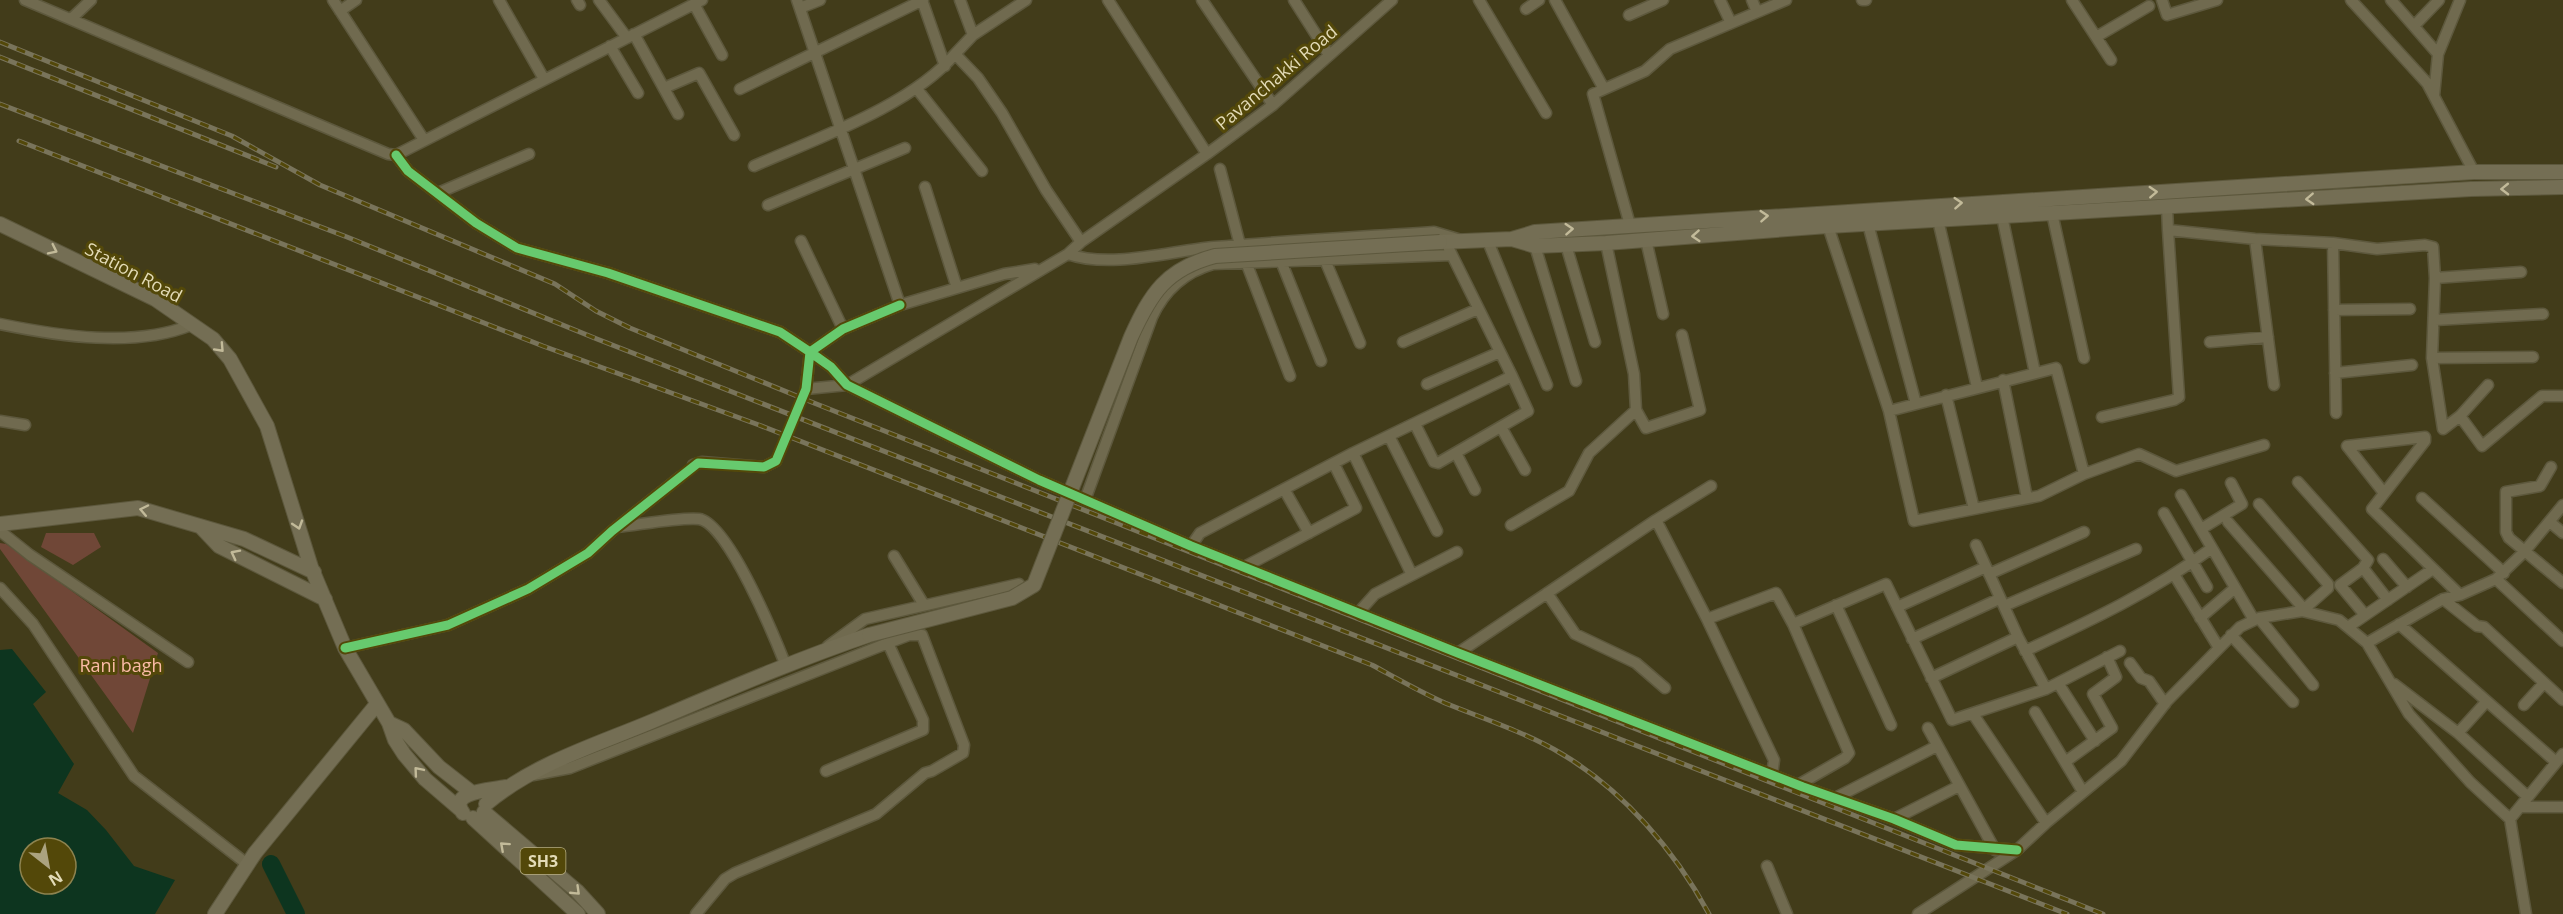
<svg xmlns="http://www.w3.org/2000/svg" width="2563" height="914" font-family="'Open Sans',sans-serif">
<rect width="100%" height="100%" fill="#423c1a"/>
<path fill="#704737" d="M46 533H94L101 547 73 565 41 547Z
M0 543 6 544 158 653 133 733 0 549Z"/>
<path fill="#0d351f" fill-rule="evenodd" d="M12 649 46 692 33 704 74 764 58 793 87 810 106 830 134 866 175 880 155 914H0V650ZM30 848H66V884H30Z"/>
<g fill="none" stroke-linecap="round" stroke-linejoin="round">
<path stroke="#0d351f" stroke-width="18" d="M271 864 296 914"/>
<path stroke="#5a5432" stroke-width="10" stroke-dasharray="10 5" stroke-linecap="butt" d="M776 461 806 389
M680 477 693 465"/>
<g stroke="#5d583d" stroke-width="13">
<path id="minor" d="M25 0 388 154 396 155 702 0
M333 0 424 140
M499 0 544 79
M577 0 580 5
M599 0 627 38
M797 0 900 305 1004 274 1035 269
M922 0 945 66
M960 0 973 35
M1026 0 973 35 955 54 978 78 1002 113 1046 190 1081 242
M1202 0 1273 105
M1294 0 1329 55
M1479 0 1546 113
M1555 0 1604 89
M1720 0 1731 23
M1752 0 1757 12
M1862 0H1866
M2072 0 2111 60
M2162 0 2167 15 2217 0
M2351 0 2427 83 2474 172
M2391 0 2438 54
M694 4 722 55
M800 8 820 0
M1526 9 1539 0
M340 11 356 0
M1629 15 1663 0
M71 19 91 0
M2414 26 2439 0
M634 34 678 114
M2096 37 2149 6
M610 46 638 93
M664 88 699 73 734 135
M740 89 923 0
M917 89 982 171
M2434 96 2438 54 2460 0
M1207 154 1273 105 1392 0
M396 155 408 171 476 223 517 248 608 273 780 332 810 352 806 389 847 385
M754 166C817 138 911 106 955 54
M1220 169 1240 245
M925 187 957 288
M438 193 529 154
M768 205 905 148
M2167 207 2168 230 2255 239 2333 243 2377 249 2425 245 2433 247 2435 278 2432 358 2533 357
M2052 213 2084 358
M2002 216 2035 373
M1938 220 1977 387
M1868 224 1916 404
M1630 225 1593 94 1645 71 1670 49 1786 0
M1828 226 1889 411 1914 521 2039 496 2084 474 2139 454 2176 471 2264 445
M1487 239 1547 385
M2255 239 2274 385
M1646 240 1663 314
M801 241 843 329
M1606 243 1634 374 1636 410 1646 428 1700 410 1682 335
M2333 243 2336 413
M1566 245 1595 342
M1535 246 1576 381
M1068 254C1111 269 1170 251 1214 247 1287 241 1360 237 1434 232L1461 240
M1325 260 1360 343
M1281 261 1321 361
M1246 262 1290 376
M2435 278 2521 272
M900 305 843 329 810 352 831 367 847 385 1039 480 1191 546 1458 653 1803 787 1894 819 1956 845 2017 850
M2334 310 2410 309
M2435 320 2543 314
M0 324C59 336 134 348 191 325
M1403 342 1478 309
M2210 342 2268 337
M2432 358 2443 429 2460 416 2488 385
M2335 373 2412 365
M2003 380 2027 498
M1427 384 1500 352
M847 385 1068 254 1081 242 1207 154 1108 0
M1946 395 1974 509
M1889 411 2056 368 2084 474
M2460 416 2482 446 2542 396H2563
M2102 417 2174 400 2179 397 2168 230
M0 421 25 425
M1415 424 1434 462 1438 463 1528 411 1512 376
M1501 427 1525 470
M1389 436 1437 531
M1353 453 1412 575
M1456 453 1475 490
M693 465 702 462 764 467 776 461
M2551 467 2540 486 2506 492V532L2509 538 2563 583
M2298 482 2368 560 2363 568 2340 585 2365 615
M1284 489 1309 533
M2384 493 2347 446 2425 437V441L2372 509 2460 595
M2181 495 2254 620
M2422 498 2504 573
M1085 500 1152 317C1164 291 1185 272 1213 264L1452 255
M2259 504 2328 584V588L2302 611
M2164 513 2207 587
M1656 520 1711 486
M2228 522 2304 609
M2551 523 2563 533
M1511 525 1569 491 1589 453 1636 410
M617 527C638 525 680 517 699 519 728 523 775 638 786 666
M2201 529 2242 504 2231 483
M0 531 30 555 188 662
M1976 545 2018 637 2046 689
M1191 546 1200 533 1353 453 1512 376 1449 249
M894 556 924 605
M2383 559 2407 587
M1244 567 1356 508 1334 464
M2363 568 2388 600
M1989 574 2084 532
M2175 576 2219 648
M2496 579 2563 641
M0 588 33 624 134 776 247 864
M1547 593 1575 634 1636 663 1665 688
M2443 599 2477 626 2484 627 2563 700
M1836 605 1891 725
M2004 606 2136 549
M1897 607 1986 567
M1358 613 1375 594 1457 552
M2200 618 2235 588
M2259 618 2313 685
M1707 619 1774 760 1772 775
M1793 624 1849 753 1845 758 1798 785
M2399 624 2556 762
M2348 627 2433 569
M2231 635 2293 702
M1912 639 1999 599
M2367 643 2409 714 2470 782 2510 819 2526 914
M828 646 865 619 1019 584
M345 648 448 625 528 589 588 553 612 531 680 477
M2025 651C2092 620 2152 592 2212 548
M1458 653 1656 520 1707 619 1776 593 1793 624 1886 584 1952 720 2046 689 2120 651
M2130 663 2141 678 2149 681 2165 704
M1931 678 2018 637
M2058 683 2095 741
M2394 684 2458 733 2528 797
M2524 705 2544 683
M2035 712 2083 792
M1973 714 2046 823
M1928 728 1995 850
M2458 733 2486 702
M2065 762 2112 728 2093 694 2116 677 2107 657
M826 771 923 730V720L888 643
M533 775 570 768 888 643 909 635H922L964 745 963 753 932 771 925 773 876 814 735 873 725 879 696 914
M1835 798 1937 746
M2520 807H2563
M1894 819 1959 786
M2510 819 2563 754
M1767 866 1787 914
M1918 914 2017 850 2046 823 2121 761 2167 701 2240 627 2259 618 2302 611 2339 620 2367 643 2443 599 2460 595 2496 579 2524 552 2563 505"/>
</g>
<g stroke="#5d583d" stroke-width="16">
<path id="major" d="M0 224 155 299 213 339 230 359 267 426 311 567 345 648 389 723 395 740 404 754 425 779 461 810
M1512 239 1535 246 1606 243 1828 226 2471 189 2563 187
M1440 242 1512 239 1535 232 2474 172H2563
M0 524 138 508 244 539 314 572
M201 527 219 546 325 599
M389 723 404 730 439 767 471 792
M486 804C533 764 596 745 653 721 724 691 795 660 869 635
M484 812 577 891 598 914
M463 813C447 791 492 790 505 787
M473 818 578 914
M215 914 255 853 377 704"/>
</g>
<use href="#minor" stroke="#706a4f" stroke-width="10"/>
<use href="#major" stroke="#746e54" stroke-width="14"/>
<g stroke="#79745b" stroke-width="5">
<path id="rail" d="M0 42 232 136 320 185 555 284 596 311 630 328 814 403 2103 914
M0 57 276 167
M0 104 347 237 597 339 2067 914
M19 141 543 346 759 425 1372 665C1396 678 1420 692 1445 703 1484 719 1525 732 1562 754 1624 791 1675 851 1709 914"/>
</g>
<use href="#rail" stroke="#534809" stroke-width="3" stroke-dasharray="9" stroke-linecap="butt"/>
<g stroke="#5d583d" stroke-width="16" stroke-linecap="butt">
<path id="major-bridge" d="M869 635 1012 598 1034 585 1131 337C1151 293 1166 269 1215 256L1440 242"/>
</g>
<use href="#major-bridge" stroke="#746e54" stroke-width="14"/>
<g stroke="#534809" stroke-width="13">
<path id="cycleway" d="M900 305 843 329 810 352 831 367 847 385 1039 480 1191 546 1458 653 1803 787 1894 819 1956 845 2017 850
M345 648 448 625 528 589 588 553 612 531 698 463 764 467 776 461 806 389 810 352 780 332 608 273 517 248 476 223 408 171 396 155"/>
</g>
<use href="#cycleway" stroke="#67ca6e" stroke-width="9"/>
</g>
<defs><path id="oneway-chevron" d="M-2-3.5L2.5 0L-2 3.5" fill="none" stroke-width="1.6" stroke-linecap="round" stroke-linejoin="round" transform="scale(1.5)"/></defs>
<g stroke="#c2ba99">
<use href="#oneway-chevron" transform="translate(2505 189) rotate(179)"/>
<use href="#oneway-chevron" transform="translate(2153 192) rotate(-3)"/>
<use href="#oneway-chevron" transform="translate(2310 199) rotate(177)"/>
<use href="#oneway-chevron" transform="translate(1958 203) rotate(-4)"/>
<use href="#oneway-chevron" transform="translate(1764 216) rotate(-4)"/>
<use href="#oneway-chevron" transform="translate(1569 229) rotate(-4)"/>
<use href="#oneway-chevron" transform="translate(1696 236) rotate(176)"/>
<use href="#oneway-chevron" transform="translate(53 250) rotate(26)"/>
<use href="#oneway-chevron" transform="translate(220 348) rotate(47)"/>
<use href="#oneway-chevron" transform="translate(144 510) rotate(-168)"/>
<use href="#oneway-chevron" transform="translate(298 525) rotate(72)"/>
<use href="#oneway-chevron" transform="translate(235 554) rotate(-153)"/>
<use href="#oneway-chevron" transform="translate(418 771) rotate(-130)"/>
<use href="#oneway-chevron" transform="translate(504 846) rotate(-138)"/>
<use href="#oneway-chevron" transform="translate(576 891) rotate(44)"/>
</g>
<g text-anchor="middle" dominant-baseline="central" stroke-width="6" stroke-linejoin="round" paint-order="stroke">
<rect fill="#534809" stroke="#b8af83" stroke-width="1.5" x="520.5" y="848" width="45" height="26" rx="4.5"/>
<g font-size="16" font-weight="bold" fill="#e3dbb7">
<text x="543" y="861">SH3</text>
</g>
<g font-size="18" fill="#e3dbb7" stroke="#534809">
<text transform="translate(1276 77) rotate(-40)">Pavanchakki Road</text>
<text transform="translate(134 272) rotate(28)">Station Road</text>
</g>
<g font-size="18" fill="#fbbba7" stroke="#534809">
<text x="121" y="665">Rani bagh</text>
</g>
</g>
<g transform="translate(48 866) rotate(149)"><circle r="28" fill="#534809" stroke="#8d834f" stroke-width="1.5"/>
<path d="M0-4.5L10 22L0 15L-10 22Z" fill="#aba380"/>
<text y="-9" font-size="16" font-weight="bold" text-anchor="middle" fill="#e3dbb7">N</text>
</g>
</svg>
